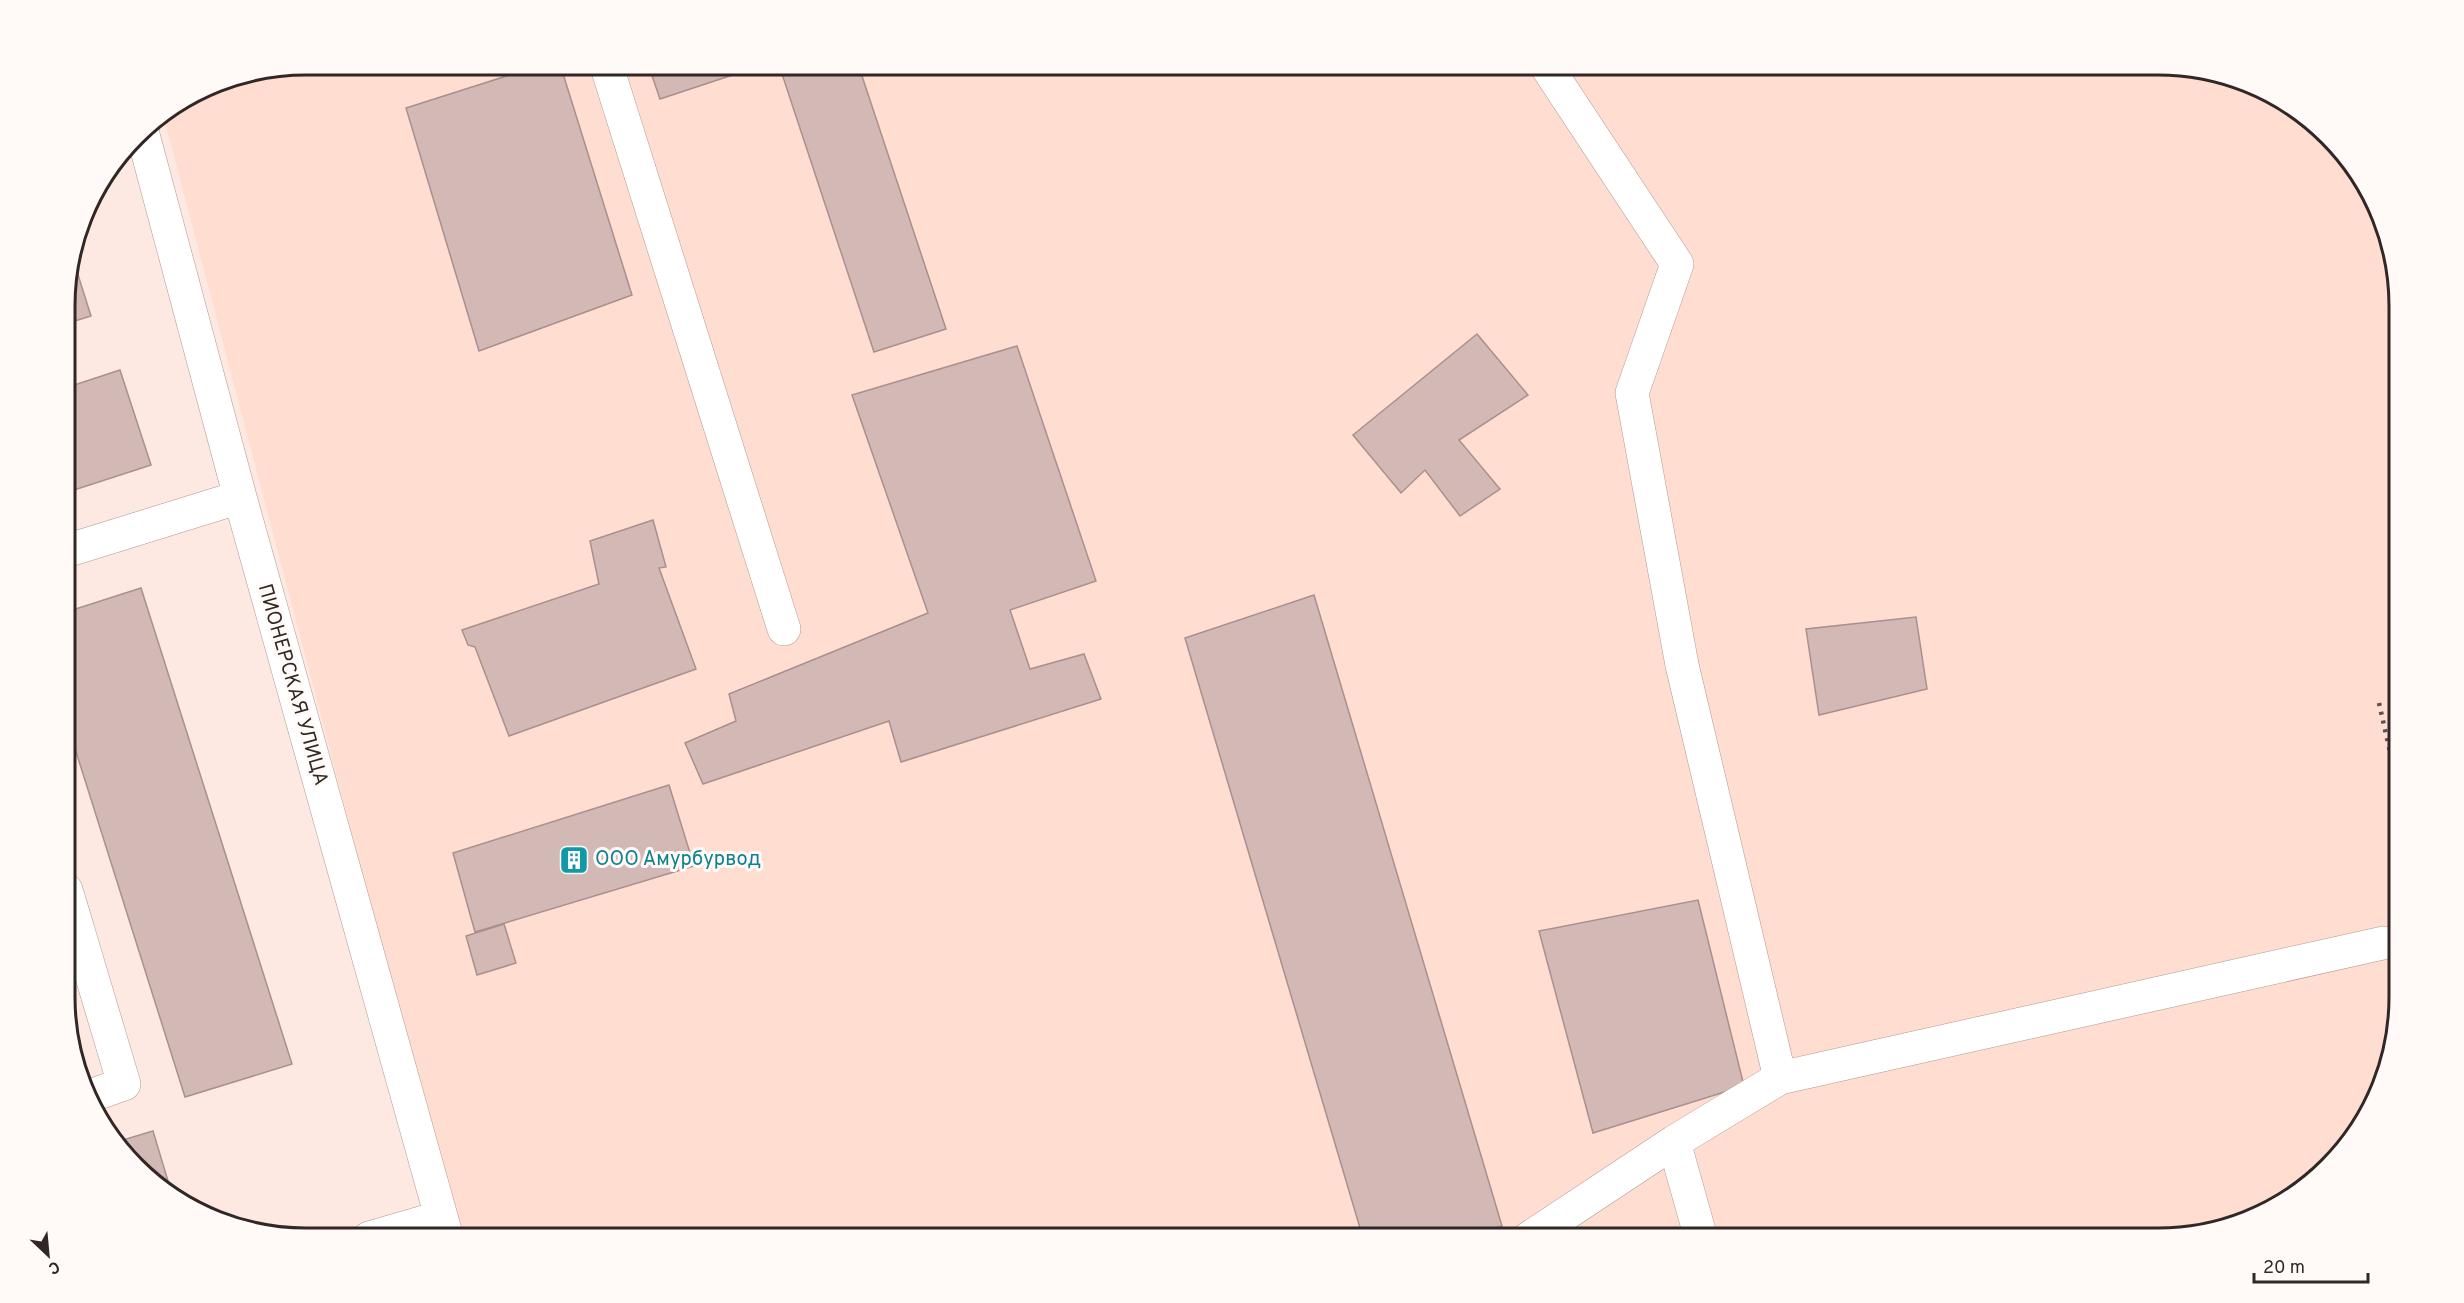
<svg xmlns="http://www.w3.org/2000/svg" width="2464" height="1303" font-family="Overpass,sans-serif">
<rect width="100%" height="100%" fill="#fde9e1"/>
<path fill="#ffddd0" d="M306 64H2158L2265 90 2318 125 2359 171 2397 274 2399 998 2374 1104 2339 1157 2292 1198 2236 1226 2174 1238H458L163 114 214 83Z"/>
<path fill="#d3b9b5" stroke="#a9908c" stroke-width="1.5" d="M544 64H560L632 295 479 351 406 108Z
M648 64H766L660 99Z
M799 64H858L946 329 874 352 781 71Z
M73 259 91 316 65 324V289Z
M1477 334 1528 395 1459 440 1500 489 1460 516 1425 470 1401 493 1353 435Z
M1017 346 1096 581 1010 610 1030 669 1084 654 1101 699 901 762 889 721 703 784 685 743 736 721 729 694 928 613 852 395Z
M120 370 151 465 65 493V388Z
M653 520 666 567 659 568 696 669 509 736 475 647 468 645 462 630 599 584 590 541Z
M141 588 292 1064 185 1097 66 720V612Z
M1314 595 1502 1226 1461 1238H1363L1185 638Z
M1916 617 1927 689 1819 715 1806 629Z
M669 785 694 866 475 932 453 853Z
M1698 900 1744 1086 1593 1133 1539 931Z
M504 924 516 963 477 975 466 936Z
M153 1131 171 1191 113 1143Z"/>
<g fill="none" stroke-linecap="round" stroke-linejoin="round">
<g stroke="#b0998f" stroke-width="34">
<path id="minor" d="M606 64 784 629
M1545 64 1677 264 1632 393 1682 665 1780 1078 2383 943
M142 131 240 497 447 1238
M66 551 240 497
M66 890 78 930
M66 934 78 930 124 1084 87 1097
M1674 1142 1701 1238
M369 1238 441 1217
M1529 1238 1674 1142 1780 1078"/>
</g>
<use href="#minor" stroke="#fff" stroke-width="33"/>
<path stroke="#5d514d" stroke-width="4.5" stroke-dasharray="3 6" stroke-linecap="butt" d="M2379 703 2399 792"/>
</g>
<defs>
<g id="building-square" transform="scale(1.5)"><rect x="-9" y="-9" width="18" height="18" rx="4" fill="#0f9aa8" stroke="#fffaf8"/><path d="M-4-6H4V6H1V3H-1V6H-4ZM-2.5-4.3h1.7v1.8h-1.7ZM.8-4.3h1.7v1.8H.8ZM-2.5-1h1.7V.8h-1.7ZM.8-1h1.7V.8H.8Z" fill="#fff"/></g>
</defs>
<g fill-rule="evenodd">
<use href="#building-square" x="574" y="860"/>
</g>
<g text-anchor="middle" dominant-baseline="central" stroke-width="6" stroke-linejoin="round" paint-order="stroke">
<g font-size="20" fill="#312724" stroke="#fffaf8">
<text transform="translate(292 685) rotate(74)">ПИОНЕРСКАЯ УЛИЦА</text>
</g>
<g font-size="20" fill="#0d838f" stroke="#fffaf8" text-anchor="start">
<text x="595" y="860">ООО Амурбурвод</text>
</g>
</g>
<path d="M0 0H2464V1303H0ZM306 75H2158A231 231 0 0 1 2389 306V997A231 231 0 0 1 2158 1228H306A231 231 0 0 1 75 997V306A231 231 0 0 1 306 75Z" fill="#fffaf8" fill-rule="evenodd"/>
<path fill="none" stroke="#312724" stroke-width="3" d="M306 75H2158A231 231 0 0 1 2389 306V997A231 231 0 0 1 2158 1228H306A231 231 0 0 1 75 997V306A231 231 0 0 1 306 75Z"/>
<g transform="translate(48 1255) rotate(154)" stroke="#fffaf8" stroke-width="4.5" paint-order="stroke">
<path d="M0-4.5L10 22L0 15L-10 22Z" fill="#312724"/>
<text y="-9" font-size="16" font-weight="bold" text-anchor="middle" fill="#312724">С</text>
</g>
<path d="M2254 1273v9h114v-9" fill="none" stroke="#312724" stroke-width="3"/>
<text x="2263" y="1273" font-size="18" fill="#312724" stroke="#fffaf8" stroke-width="4.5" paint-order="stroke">20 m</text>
</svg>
